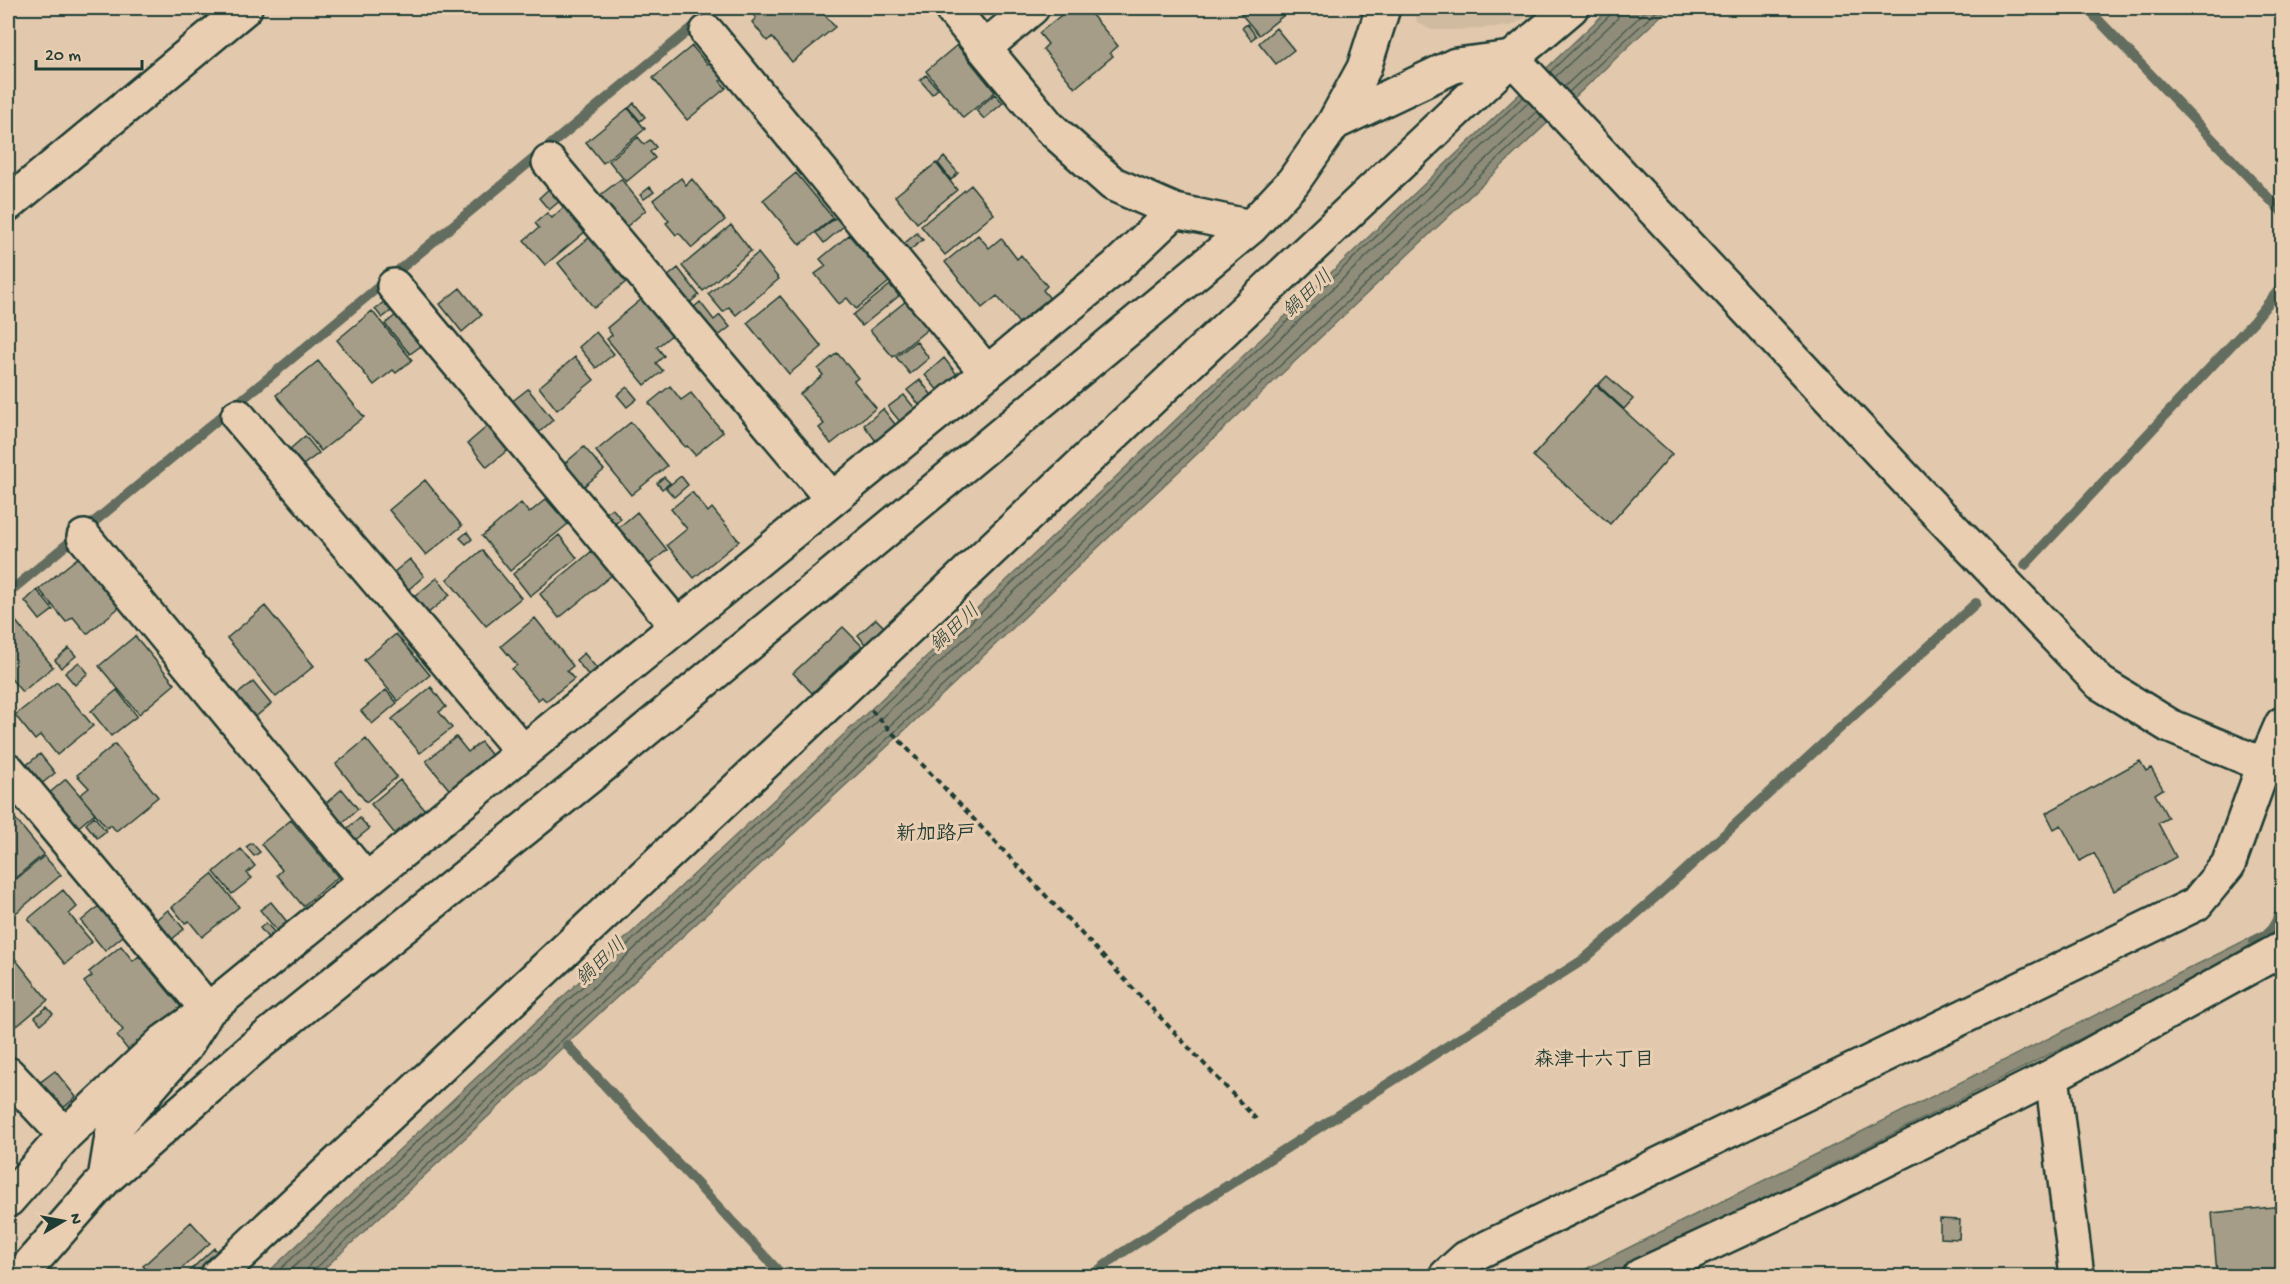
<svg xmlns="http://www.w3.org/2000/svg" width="2290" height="1284" font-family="'Gochi Hand','Klee One',sans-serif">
<rect width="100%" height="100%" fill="#e2c8ac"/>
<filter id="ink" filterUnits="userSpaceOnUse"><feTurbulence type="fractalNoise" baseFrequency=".0167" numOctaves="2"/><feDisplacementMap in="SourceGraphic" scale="12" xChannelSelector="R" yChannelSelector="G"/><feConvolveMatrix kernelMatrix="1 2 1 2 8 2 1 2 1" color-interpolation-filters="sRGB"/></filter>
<g filter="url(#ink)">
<path fill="#d0bba1" d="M1414 8H1545L1510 26 1454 30H1431L1417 22Z"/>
<path fill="#8f8d7a" stroke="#626d5e" stroke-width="1.5" d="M1610 8H1669L890 744 316 1276H264L869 711Z
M2262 932 2269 943 1612 1276H1572Z"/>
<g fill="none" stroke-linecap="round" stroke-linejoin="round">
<path stroke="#4c5d50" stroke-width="1.5" d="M1550 72 1611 14 1613 8
M1555 77 1617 19 1621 8
M1564 87 1649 8
M1569 92 1660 8
M273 1276 873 715 1523 97
M284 1276 878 721 1529 102
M305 1276 310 1264 881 734 1537 111
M313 1276 315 1269 886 740 1542 117"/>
<path stroke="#626d5e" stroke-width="10" d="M2087 8 2282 212
M2025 565 2253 322 2282 286
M8 593 716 8
M2254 942C2272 933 2275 926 2282 907
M567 1045 783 1276
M1091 1276 1120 1254 1583 960 1665 889 1976 603"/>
</g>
<path fill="#a59d87" stroke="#1f3d34" stroke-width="1.5" d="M747 8H819L835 27 792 62 772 37 767 41 752 22 756 18Z
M1070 8H1086L1118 46 1110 53 1113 56 1075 88 1043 49 1048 44 1039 33Z
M1236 8H1293L1259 35Z
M1247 24 1256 36 1251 40 1242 28Z
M1276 28 1294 50 1276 64 1259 43Z
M957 45 995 92 963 118 926 71Z
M692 46 707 64 712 60 726 77 720 81 726 88 687 120 653 78Z
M926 75 938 89 932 94 920 80Z
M995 94 1003 103 984 119 976 110Z
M634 103 645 117 640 121 629 108Z
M628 108 645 129 603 163 586 142Z
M638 137 644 144 650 140 656 147 650 152 655 158 626 182 609 161Z
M944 157 958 173 951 180 938 163Z
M936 163 957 190 917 223 895 196Z
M796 173 833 218 800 245 763 200Z
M681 178 686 185 692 179 725 220 692 248 679 233 676 235 666 223 669 221 653 200Z
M621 179 646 210 625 228 599 196Z
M971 185 994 214 945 255 921 226Z
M551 187 561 200 549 210 539 198Z
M650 187 654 192 644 199 640 195Z
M565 206 586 231 545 265 524 240 539 228 535 223 547 213 552 218Z
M838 216 845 225 824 243 816 233Z
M731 225 751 251 703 291 682 266Z
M917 233 923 240 907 252 901 246Z
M849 235 889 282 856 309 847 298 839 304 815 274 826 266 820 259Z
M978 235 989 248 1001 238 1017 259 1021 255 1047 286 1043 290 1052 301 1021 326 997 296 982 308 945 262Z
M590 237 626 282 594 308 558 263Z
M758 253 779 279 736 315 729 307 723 312 708 294Z
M678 268 699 295 688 304 667 277Z
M890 285 899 296 862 326 853 315Z
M460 288 482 315 462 332 440 304Z
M780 296 822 347 789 374 747 323Z
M643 298 673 334 657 347 664 356 656 363 663 371 645 385 607 339 612 335 607 328Z
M906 301 928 329 893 357 870 330Z
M384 302 391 311 382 318 375 309Z
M700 302 714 320 720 315 730 327 717 337 693 308Z
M372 311 412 360 396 373 393 370 374 385 337 340Z
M397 314 422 345 410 354 385 324Z
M596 332 614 354 596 368 579 347Z
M916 341 929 358 910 374 896 357Z
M837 353 858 378 854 381 876 408 831 444 819 428 824 424 800 394 823 375 818 369Z
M575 357 594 380 557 410 539 387Z
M944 358 959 377 939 392 925 375Z
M318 361 364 417 321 451 276 395Z
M1607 376 1633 399 1624 409 1598 385Z
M920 380 934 398 922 408 907 390Z
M1596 385 1672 454 1610 524 1533 456Z
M670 386 681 400 691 393 723 432 695 455 687 446 685 447 649 403Z
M627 387 637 399 627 407 617 395Z
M528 389 553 420 536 435 510 403Z
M904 395 916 410 901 423 888 407Z
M883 409 898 428 878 444 864 425Z
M631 422 667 466 631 495 596 451Z
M489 425 509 449 487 467 468 443Z
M305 436 319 453 303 465 290 449Z
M584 447 604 470 583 487 564 464Z
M681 476 688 485 674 497 666 488Z
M664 477 670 483 662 489 657 483Z
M425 480 462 526 426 555 389 510Z
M692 492 708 512 712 508 739 541 694 578 667 545 687 529 671 509Z
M546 499 568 524 510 571 482 536 521 503 529 513Z
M612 508 621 519 612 526 604 515Z
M637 512 667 550 648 565 617 529Z
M467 532 472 539 466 544 460 538Z
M559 535 577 558 530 596 513 574Z
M482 550 521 598 486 626 447 579Z
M592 551 612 575 559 618 540 594Z
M80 556 121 606 87 634 73 617 66 622 39 589Z
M410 559 424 576 408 590 394 572Z
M437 578 450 595 427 614 414 597Z
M37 590 53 610 40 620 25 601Z
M265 606 314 666 276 697 227 638Z
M10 614 53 667 22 692 8 675V616Z
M535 618 573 666 567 671 574 679 546 701 542 697 538 700 512 669 517 665 501 646Z
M876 619 884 627 865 644 858 635Z
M843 627 862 646 812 693 793 673Z
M396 634 430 675 398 701 364 660Z
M135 636 175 684 139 714 99 666Z
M69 648 76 656 61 668 55 660Z
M584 653 598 670 590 677 576 660Z
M79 662 88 673 75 685 65 673Z
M57 682 93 726 57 755 41 735 35 740 15 715Z
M253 682 271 704 253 719 235 696Z
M431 687 446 707 439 712 452 728 420 753 392 719Z
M117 690 137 716 111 736 91 711Z
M386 690 397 703 372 724 361 711Z
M456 737 468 752 481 742 494 758 452 793 426 761Z
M366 739 397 777 366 802 336 764Z
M115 744 158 797 116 831 111 825 107 828 80 795 89 788 77 775Z
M40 754 55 773 40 785 24 767Z
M2140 761 2146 771 2151 768 2163 789 2155 794 2168 818 2158 823 2176 857 2114 891 2094 853 2080 861 2061 825 2054 829 2046 813Z
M66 779 95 813 75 830 47 795Z
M400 780 429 815 399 839 371 804Z
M342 789 358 809 342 823 326 803Z
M13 816 44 854 9 883 8 821Z
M94 816 106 831 97 838 86 824Z
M360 818 369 829 354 841 345 830Z
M291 820 338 877 303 906 277 875 282 870 261 844Z
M252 843 260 852 254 856 246 847Z
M241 849 255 866 247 873 252 878 232 894 214 872Z
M44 856 61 875 11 917 8 913V886Z
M212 874 239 907 202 937 189 921 185 923 172 907Z
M63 890 77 907 69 914 92 942 65 964 28 919Z
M271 902 288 923 278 932 260 910Z
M99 906 123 936 105 951 81 921Z
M168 910 184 929 169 942 153 922Z
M266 923 276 934 269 939 260 928Z
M121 946 133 961 139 956 181 1007 128 1050 117 1036 123 1030 84 982 92 976 89 972Z
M8 950 48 1000 17 1026 8 1015Z
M47 1007 53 1014 41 1024 35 1017Z
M55 1071 76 1097 60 1111 38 1084Z
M2282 1206V1276H2251V1271L2217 1274 2212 1213Z
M1940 1219 1960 1220 1959 1239 1940 1238Z
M191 1222 210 1243 173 1276H153L143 1266Z
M214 1248 218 1252 192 1276H184Z"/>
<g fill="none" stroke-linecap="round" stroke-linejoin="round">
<g stroke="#1f3d34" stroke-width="38">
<path id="minor" d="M951 8 1049 127 1113 184 1175 211 1251 227
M707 32 987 373
M984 48 1032 8
M1512 58 1913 487 2100 683 2170 726 2264 765
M1334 123 1456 65 1512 58
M549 162 832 499
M8 204 245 8
M394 286 677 626
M238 416 523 752
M84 537 366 880
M8 770 208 1010 185 1047 113 1130 105 1179
M8 1074 65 1135
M8 1200 65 1135 163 1042 208 1010 1116 267 1175 211
M20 1276 105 1179 252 1049 595 772 1251 227 1293 182 1334 123 1364 68 1383 8
M217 1276 848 685 1512 58 1571 8
M1446 1276 1466 1258 2196 904 2228 865 2264 765 2282 724
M1640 1276 1823 1191 2052 1076
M2077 1276 2052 1076 2282 949"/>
</g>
<path stroke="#1f3d34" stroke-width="4" stroke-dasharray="6 4.5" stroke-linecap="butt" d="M871 710 1256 1119"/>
<use href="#minor" stroke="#eaceb1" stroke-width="33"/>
</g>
</g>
<g text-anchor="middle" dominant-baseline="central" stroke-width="6" stroke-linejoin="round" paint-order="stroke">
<g font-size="20" font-style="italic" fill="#2a453b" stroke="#eaceb1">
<text transform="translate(1309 295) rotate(-43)">鍋田川</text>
<text transform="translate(956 629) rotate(-43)">鍋田川</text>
<text transform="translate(602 963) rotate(-43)">鍋田川</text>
</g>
<g font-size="20" font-weight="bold" fill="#1f3d34" stroke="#eaceb1">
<text x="936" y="835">新加路戸</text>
<text x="1594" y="1061">森津十六丁目</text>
</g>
</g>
<rect width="2290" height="1284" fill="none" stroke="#eaceb1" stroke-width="30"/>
<rect x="15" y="15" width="2260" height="1254" fill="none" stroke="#1f3d34" stroke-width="2" filter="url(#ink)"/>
<g transform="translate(63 1221) rotate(80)" stroke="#eaceb1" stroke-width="4.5" paint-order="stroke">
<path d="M0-4.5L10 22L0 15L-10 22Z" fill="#1f3d34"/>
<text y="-9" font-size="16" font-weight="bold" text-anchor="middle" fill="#1f3d34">N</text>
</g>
<path d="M36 60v9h106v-9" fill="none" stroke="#1f3d34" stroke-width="3"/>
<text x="45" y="60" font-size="18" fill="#1f3d34" stroke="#eaceb1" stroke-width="4.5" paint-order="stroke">20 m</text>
</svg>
